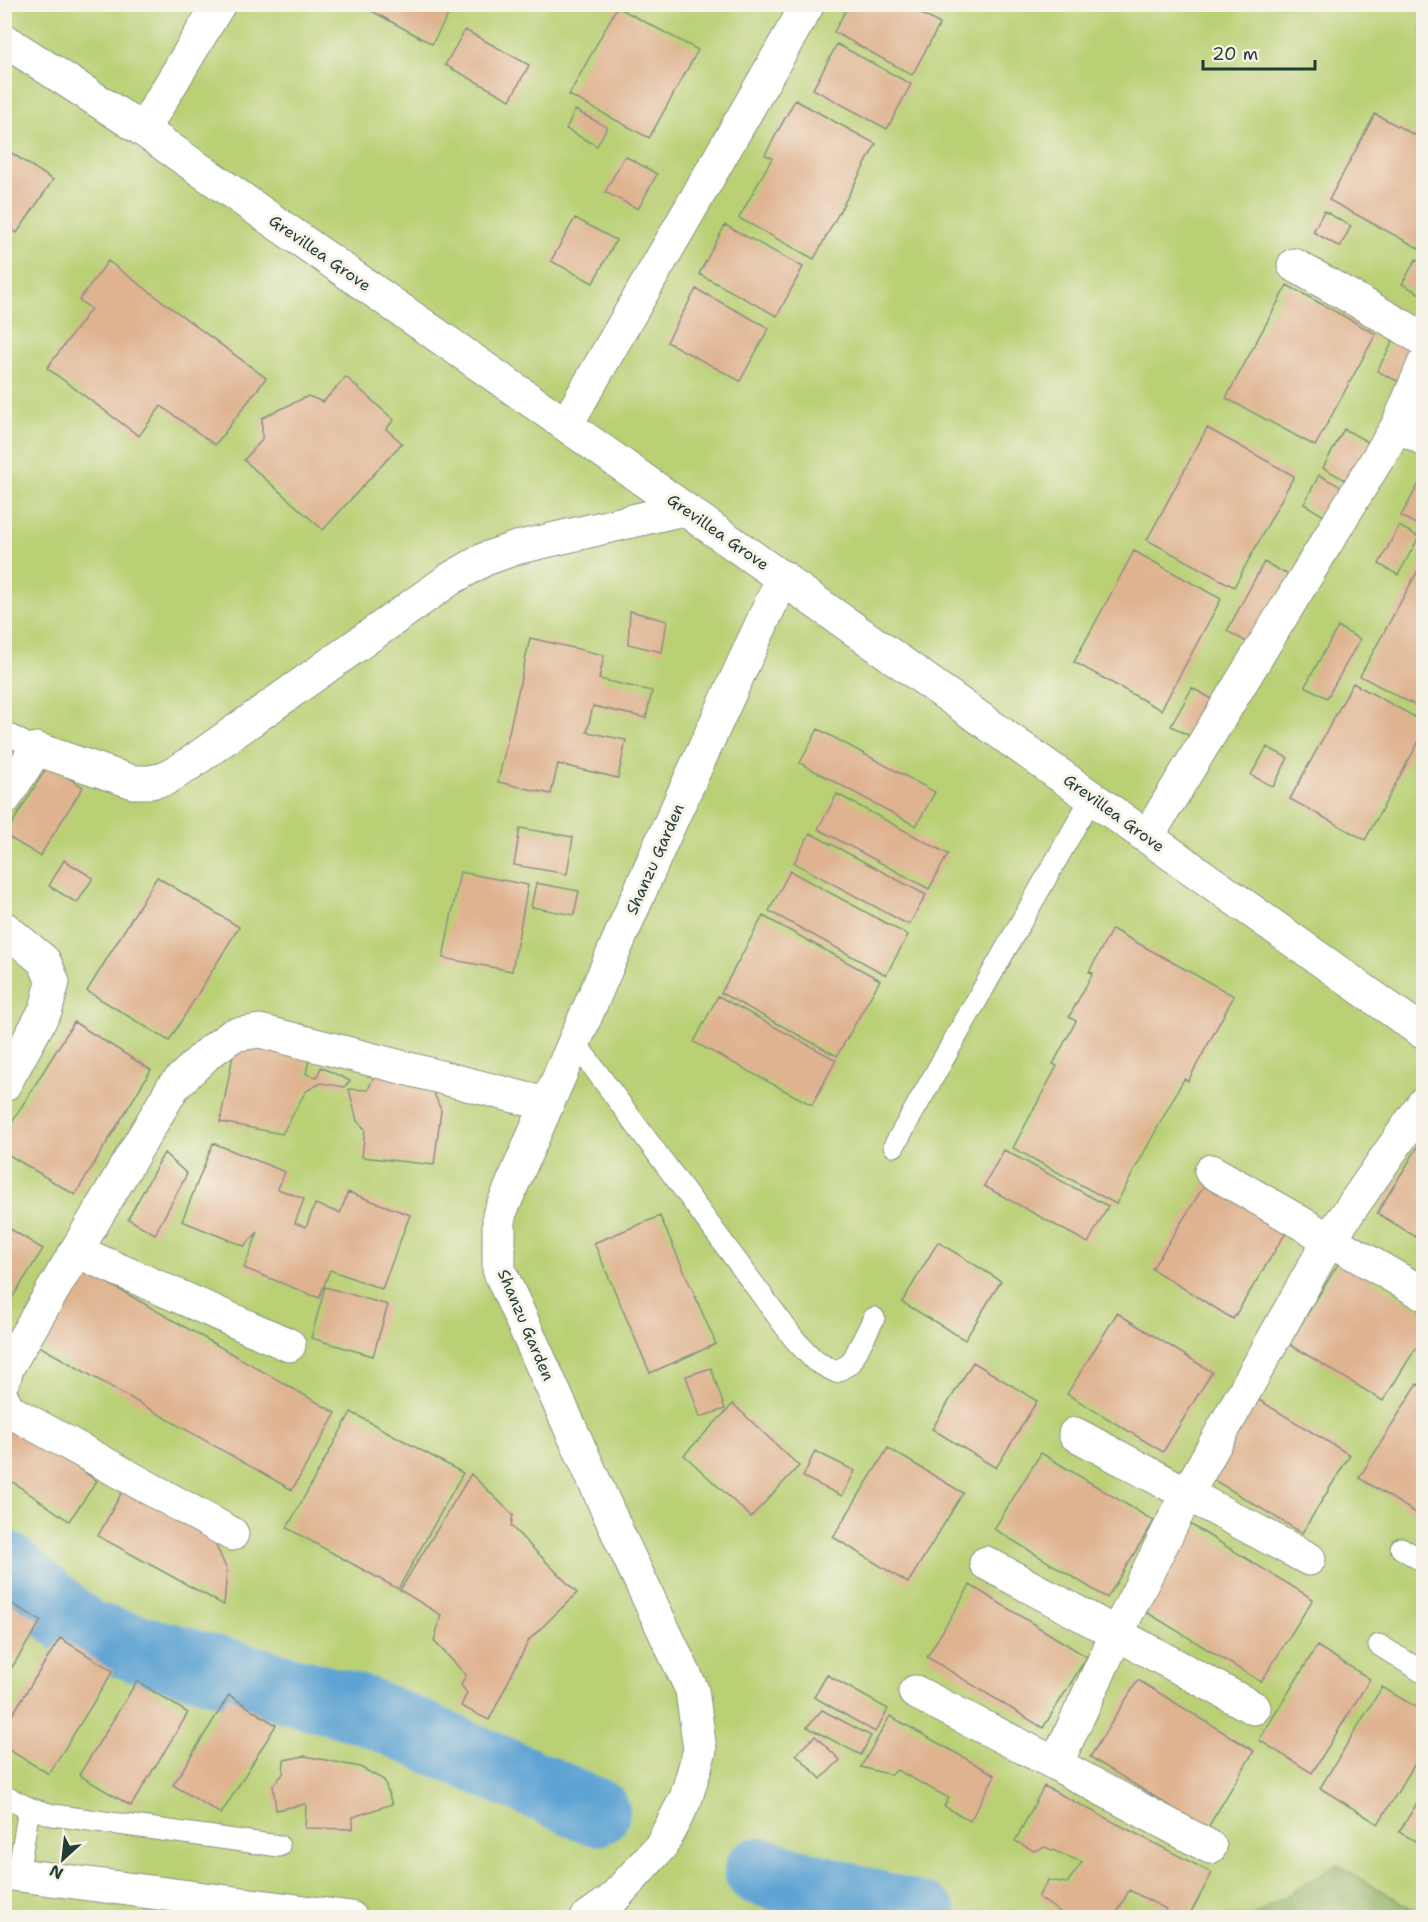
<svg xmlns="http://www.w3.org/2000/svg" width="1428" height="1922" font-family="'Shantell Sans',sans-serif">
<rect width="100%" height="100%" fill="#f7f3e8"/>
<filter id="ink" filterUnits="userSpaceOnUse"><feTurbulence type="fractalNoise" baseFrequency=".0167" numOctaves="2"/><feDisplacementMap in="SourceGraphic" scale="12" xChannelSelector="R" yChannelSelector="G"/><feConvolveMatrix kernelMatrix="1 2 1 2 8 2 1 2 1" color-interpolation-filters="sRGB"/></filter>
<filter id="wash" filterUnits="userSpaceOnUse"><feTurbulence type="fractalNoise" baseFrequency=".008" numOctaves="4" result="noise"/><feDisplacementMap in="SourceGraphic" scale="24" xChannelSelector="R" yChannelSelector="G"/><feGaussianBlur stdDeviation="1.35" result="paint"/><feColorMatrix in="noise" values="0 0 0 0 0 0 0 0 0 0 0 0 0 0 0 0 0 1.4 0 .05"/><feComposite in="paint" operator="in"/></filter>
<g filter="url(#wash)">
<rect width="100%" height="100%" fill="#f0e7cd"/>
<path fill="#b9d074" stroke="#6c8654" stroke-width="1.5" d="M5 5H1423V1917H5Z"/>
<path fill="#92b266" stroke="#58784d" stroke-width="1.5" d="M1337 1865 1423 1915V1917H1252Z"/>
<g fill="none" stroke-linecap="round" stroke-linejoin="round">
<path stroke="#5da3d3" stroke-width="68" d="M4 1564 86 1634 367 1711 596 1812
M758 1871 924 1918"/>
</g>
<g id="blocks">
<path fill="#dfb390" d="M359 4H454L432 44Z
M849 4H904L940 24 912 75 834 32Z
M617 7 698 50 649 138 569 95Z
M465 30 529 65 510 100 445 65Z
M837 44 911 84 887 129 813 89Z
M795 100 876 144 814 259 739 218 772 158 765 155Z
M575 110 607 127 597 146 566 129Z
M1375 114 1424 140V251L1329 200Z
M4 148 53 180 17 233 4 224Z
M625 156 657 174 638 209 605 192Z
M1324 211 1351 226 1340 247 1313 232Z
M575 218 616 240 593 283 551 261Z
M725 225 803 267 777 316 699 274Z
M1416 259 1424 263V296L1402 284Z
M108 261 266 378 215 445 161 406 139 436 47 368 91 309 79 300Z
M1287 285 1376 334 1315 446 1226 398Z
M696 289 769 328 740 381 667 342Z
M1398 332 1420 344 1399 382 1377 371Z
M346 377 394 420 386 429 402 443 323 530 244 460 262 440V418L308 396 323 402Z
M1207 428 1294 476 1234 587 1147 540Z
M1344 429 1368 442 1347 481 1323 468Z
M1319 475 1343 488 1327 518 1304 504Z
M1420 482 1424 484 1423 528 1401 516Z
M1399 526 1419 537 1398 575 1379 564Z
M1134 551 1221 599 1161 710 1074 662Z
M1264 562 1289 575 1252 645 1227 631Z
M1421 565 1424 566V710L1360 676Z
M630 611 667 621 662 652 628 644Z
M1338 627 1360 639 1327 698 1305 686Z
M530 638 604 655 599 679 652 691 646 718 593 706 587 732 626 740 618 778 558 764 551 794 498 782Z
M1353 683 1424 722V732L1365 840 1290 799Z
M1192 688 1218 702 1197 740 1171 726Z
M818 729 935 792 916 826 800 763Z
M1267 747 1288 758 1273 787 1251 775Z
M48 765 83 787 40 856 5 835Z
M837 794 948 854 929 889 818 829Z
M520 828 573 837 567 874 514 865Z
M810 833 926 895 909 925 794 863Z
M64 860 93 878 77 903 49 886Z
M790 871 908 935 886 975 769 911Z
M460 872 528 885 512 971 443 958Z
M157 877 239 927 169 1041 87 991Z
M536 883 579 891 574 915 531 907Z
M763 916 880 980 837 1056 721 993Z
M1112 929 1234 996 1188 1081 1184 1079 1116 1204 1013 1148 1057 1066 1053 1064 1076 1021 1069 1017 1093 973 1089 972Z
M718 996 836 1060 812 1105 694 1042Z
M74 1022 151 1070 75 1195 4 1152V1135Z
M236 1040 310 1055 306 1074 317 1077 321 1067 350 1081 344 1087 321 1083 306 1091 282 1134 220 1122Z
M379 1065 431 1086 441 1110 434 1165 362 1157 365 1129 357 1121 349 1089 368 1090Z
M1424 1137V1242L1377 1213Z
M213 1143 285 1172 278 1189 304 1199 295 1223 306 1227 315 1204 340 1213 348 1192 410 1215 382 1289 330 1270 319 1298 244 1268 258 1232 244 1246 182 1221Z
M1004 1150 1108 1206 1088 1243 984 1186Z
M164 1153 187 1174 155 1234 128 1219Z
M1207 1181 1287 1231 1233 1319 1152 1269Z
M660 1216 716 1344 650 1373 594 1243Z
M4 1225 43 1249 4 1311Z
M938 1242 1001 1281 965 1340 902 1302Z
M1340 1261 1424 1312V1335L1383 1401 1289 1344Z
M83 1269 336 1413 292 1490 39 1346Z
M325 1287 388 1305 373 1356 311 1338Z
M1117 1313 1212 1372 1163 1452 1067 1394Z
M973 1362 1037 1401 996 1468 932 1429Z
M711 1368 725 1409 700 1417 686 1376Z
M1417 1384 1424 1388V1518L1359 1478Z
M1257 1399 1350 1455 1302 1533 1209 1477Z
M733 1404 799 1466 751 1517 684 1455Z
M351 1412 463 1473 398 1589 287 1528Z
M4 1417 97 1481 69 1521 4 1476Z
M888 1448 963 1493 908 1583 833 1537Z
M815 1451 855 1471 842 1496 803 1477Z
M1041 1453 1154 1521 1107 1598 994 1529Z
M471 1474 513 1515 511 1526 577 1593 529 1640 489 1720 461 1706 467 1693 461 1685 466 1675 434 1641 441 1615 400 1590Z
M123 1490 213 1539 227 1570 224 1605 98 1536Z
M1188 1523 1313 1599 1261 1682 1138 1607Z
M970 1585 1087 1657 1043 1728 927 1657Z
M4 1599 41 1621 4 1680Z
M60 1638 113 1671 49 1774 4 1747V1728Z
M1317 1646 1370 1679 1312 1773 1259 1740Z
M827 1675 888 1709 875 1732 814 1697Z
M1138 1680 1254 1751 1207 1829 1090 1757Z
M137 1681 188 1713 131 1806 79 1775Z
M1382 1687 1424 1712V1749L1378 1824 1320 1788Z
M229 1695 276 1725 221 1814 173 1785Z
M822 1710 871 1736 861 1755 807 1727Z
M890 1716 995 1775 970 1821 944 1806 949 1798 897 1770 891 1775 861 1767Z
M815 1736 840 1760 821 1779 796 1754Z
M305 1756 360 1767 384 1780 392 1804 353 1817V1829L305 1828 306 1804 276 1810 273 1785 283 1774 284 1760Z
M1044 1786 1212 1873 1188 1918H1164L1162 1916 1166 1909 1129 1890 1118 1911 1123 1918H1069L1038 1897 1048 1880 1067 1883 1082 1862 1045 1847 1034 1851 1015 1841Z
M1424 1792V1846L1399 1832Z"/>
</g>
</g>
<g filter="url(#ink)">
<use href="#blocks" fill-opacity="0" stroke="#889280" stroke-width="1.5"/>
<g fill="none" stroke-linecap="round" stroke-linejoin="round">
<g stroke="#889280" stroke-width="23">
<path id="service" d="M4 732 36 749
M574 1041 795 1340 815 1361 836 1372 851 1363 874 1318
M894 1146 1092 797
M1401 1548 1424 1562
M1379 1645 1424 1673
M4 1796 29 1808 53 1815 279 1846
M18 1875 29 1808"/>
</g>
<g stroke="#889280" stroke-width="35">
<path id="minor" d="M143 130 219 4
M1294 265 1402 326 1424 340
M566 425 808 4
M1398 425 1424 439
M4 799 36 749 133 782H150L165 779 185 767 450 579 485 559 516 548 684 509
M1147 837 1398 425 1424 364
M4 928 44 961 53 982 46 1009 4 1085
M1211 1171 1424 1294
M76 1251 289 1345
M4 1379 8 1366 173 1087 207 1054 233 1035 260 1031 546 1104
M4 1401 8 1410 232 1534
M1075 1434 1309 1559
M986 1563 1254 1708
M915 1692 1056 1764 1210 1847
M1056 1764 1117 1633 1187 1494 1329 1240 1424 1103
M4 1873 351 1918
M587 1918 611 1901 661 1846 686 1798 700 1750 692 1690 621 1540 499 1270V1215L661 843 783 577"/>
</g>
<g stroke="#889280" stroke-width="35">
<path id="tertiary" d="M4 40 143 130 566 425 1424 1033"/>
</g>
<use href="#service" stroke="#fff" stroke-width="21"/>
<use href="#minor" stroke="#fff" stroke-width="33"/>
<use href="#tertiary" stroke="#fff" stroke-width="33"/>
</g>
</g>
<g text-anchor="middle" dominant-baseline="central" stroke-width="6" stroke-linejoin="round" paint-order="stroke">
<g font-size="16" fill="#1f3d34" stroke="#f7f3e8">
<text transform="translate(320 253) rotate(35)">Grevillea Grove</text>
<text transform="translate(718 532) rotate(35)">Grevillea Grove</text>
<text transform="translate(1114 813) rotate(36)">Grevillea Grove</text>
<text transform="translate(655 859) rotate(-66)">Shanzu Garden</text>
<text transform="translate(526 1325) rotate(67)">Shanzu Garden</text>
</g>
</g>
<rect width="1428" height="1922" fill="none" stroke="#f7f3e8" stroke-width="24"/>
<g transform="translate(63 1859) rotate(207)" stroke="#f7f3e8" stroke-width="4.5" paint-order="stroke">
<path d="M0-4.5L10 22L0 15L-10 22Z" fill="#1f3d34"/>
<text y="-9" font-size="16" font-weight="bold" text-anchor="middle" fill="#1f3d34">N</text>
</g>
<path d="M1203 60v9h112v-9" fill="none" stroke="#1f3d34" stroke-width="3"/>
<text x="1212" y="60" font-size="18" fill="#1f3d34" stroke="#f7f3e8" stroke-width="4.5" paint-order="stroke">20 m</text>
</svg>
